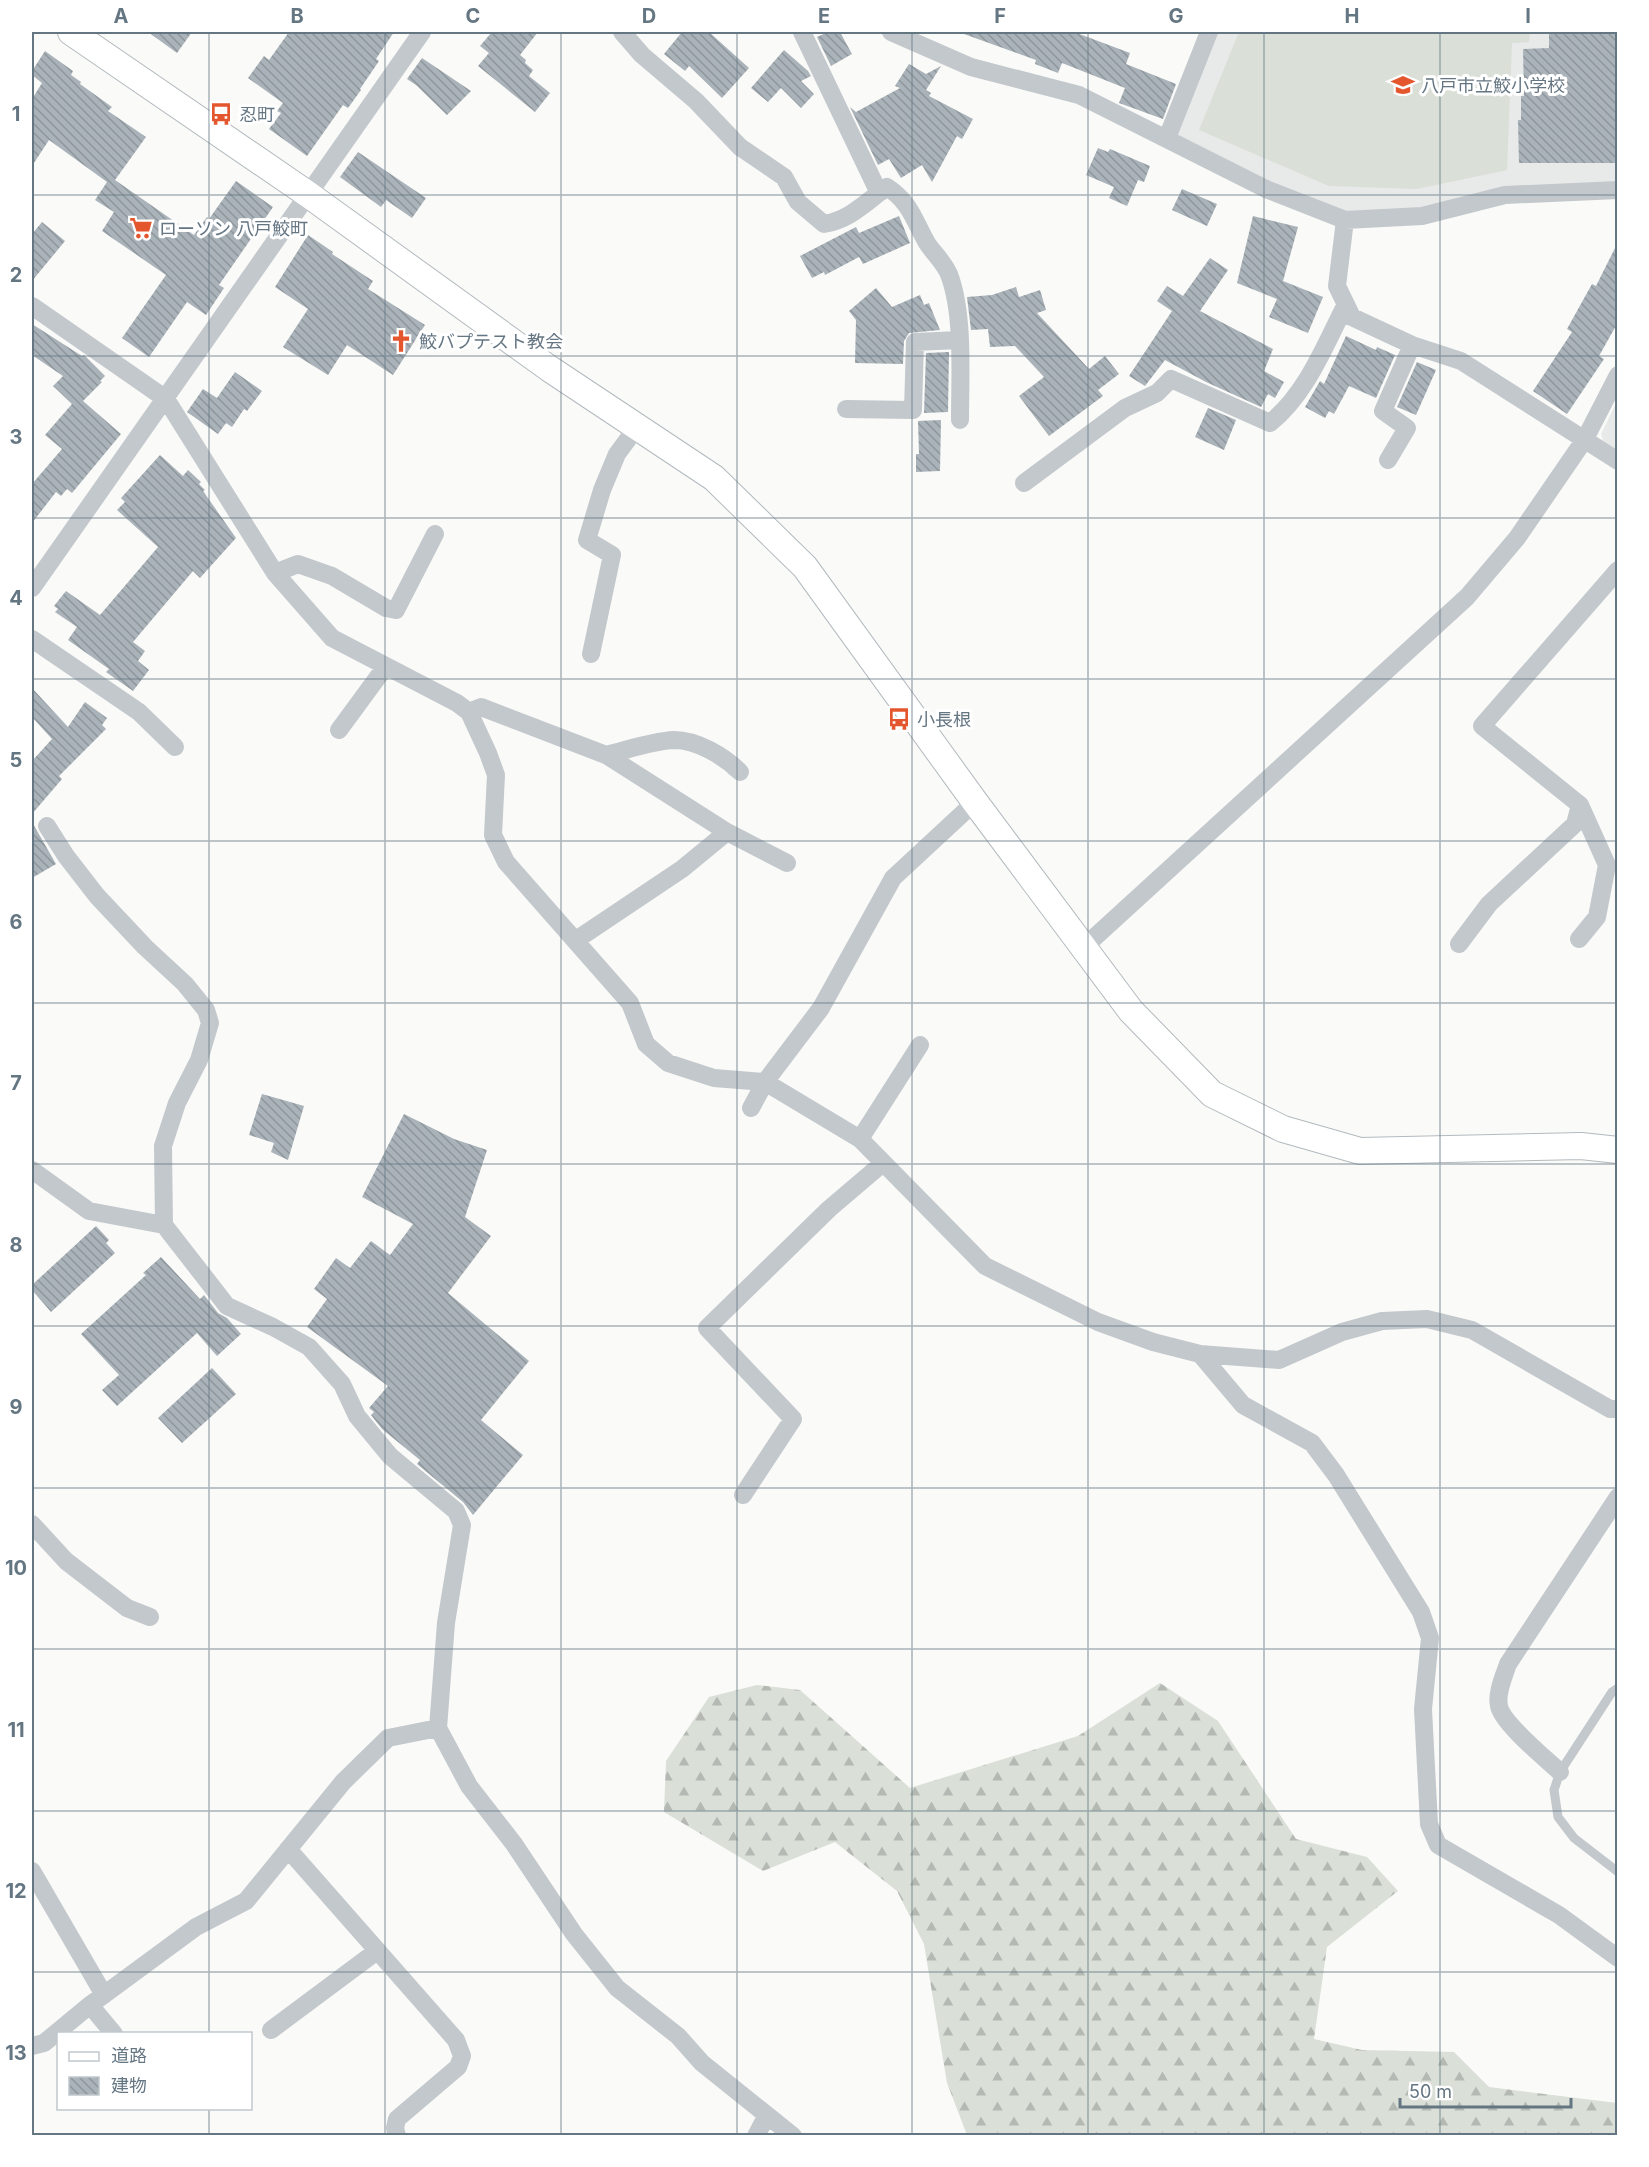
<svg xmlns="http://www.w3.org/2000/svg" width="1649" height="2167" font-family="Inter,'Noto Sans JP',sans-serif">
<defs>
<pattern id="forest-firs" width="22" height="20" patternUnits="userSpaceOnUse" patternTransform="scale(1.5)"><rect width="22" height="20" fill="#dadfd7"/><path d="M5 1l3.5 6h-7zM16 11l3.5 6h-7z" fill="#b4b9b4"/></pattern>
<pattern id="building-back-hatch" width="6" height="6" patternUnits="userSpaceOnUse" patternTransform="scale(1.5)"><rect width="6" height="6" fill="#aab3b9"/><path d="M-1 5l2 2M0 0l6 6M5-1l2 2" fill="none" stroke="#8e969c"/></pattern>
</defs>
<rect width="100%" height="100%" fill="#fafaf8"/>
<path fill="#e8e9e9" d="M1209 32H1617V190L1345 220 1167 138Z
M1617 401V451L1603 441 1601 434Z"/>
<path fill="url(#forest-firs)" d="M1160 1683 1218 1721 1296 1839 1367 1857 1398 1891 1327 1947 1314 2039 1362 2050 1454 2052 1489 2087 1617 2103V2135H967L947 2083 924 1944 897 1891 835 1842 763 1871 664 1812 666 1761 709 1697 757 1685 800 1690 910 1788 1078 1736Z"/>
<path fill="#dadfd7" d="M1239 32H1530L1529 42 1512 43 1507 170 1417 189 1329 186 1199 130Z"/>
<path fill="url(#building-back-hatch)" d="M148 32H192L177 53Z
M289 32H394L376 59 379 61 360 89 361 90 348 108 343 105 307 156 269 129 281 113 277 111 283 103 248 78 264 56 269 60Z
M492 32H538L520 55 526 60 525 63 533 70 529 76 550 93 535 112 478 66 489 53 480 46Z
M682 32H709L749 68 722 98 689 66 685 71 664 54Z
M828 32H840L852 54 831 66 817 37Z
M964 32H1074L1130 53 1126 64 1176 84 1163 119 1119 103 1125 88 1062 63 1058 73 1035 64 1036 60 964 34Z
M1549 32H1617V163H1519L1518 120H1521V96H1524L1523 49 1549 48Z
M784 50 808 71 811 76 801 81 814 94 801 108 781 88 768 102 751 88Z
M45 51 73 71 71 75 81 82 80 84 112 107 108 111 146 137 115 180 194 235 207 217 209 219 236 181 273 207 219 285 224 288 206 315 187 302 149 357 122 338 166 275 102 231 114 212 95 200 107 182 49 140 32 166V99L42 83 32 75V71Z
M422 58 471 91 447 115 416 85 407 79Z
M909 64 926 74 941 66 926 90 931 93 929 96 973 119 962 139 957 136 932 182 922 165 901 178 889 159 878 165 850 107 856 112 900 88 895 86Z
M1098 148 1108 152 1110 149 1150 166 1144 182 1138 180 1127 206 1109 198 1114 187 1086 175Z
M358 152 426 198 412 218 386 200 381 207 340 177Z
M1182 189 1217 204 1207 226 1172 210Z
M899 216 910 243 863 264 859 257 825 275 824 272 812 278 800 256 856 227 859 233Z
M1253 216 1298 227 1283 281 1323 297 1308 333 1269 317 1277 299 1237 283Z
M42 222 65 241 32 281V234Z
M308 235 333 252 332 254 373 281 368 289 425 325 393 375 347 345 328 375 283 347 308 309 275 287Z
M1617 244V324L1599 356 1604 359 1567 414 1533 391 1572 332 1567 329 1592 284 1596 286Z
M1210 258 1228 270 1200 311 1273 349 1264 371 1284 382 1275 398 1268 394 1261 407 1206 382 1165 360 1145 386 1129 376 1172 311 1157 301 1167 286 1183 296Z
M1016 287 1019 297 1040 290 1046 310 1037 313 1089 369 1105 356 1119 374 1098 390 1103 396 1049 436 1019 396 1044 377 1015 346 990 347 988 329 971 330 967 297 992 295Z
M876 288 892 307 920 295 924 305 929 303 940 330 909 333 904 341 903 364 855 363 856 320 849 311Z
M32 324 82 356 84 355 105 376 100 381 102 382 83 401 121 434 72 493 67 489 61 496 56 492 32 523V484L62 449 45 435 72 404 53 386 63 376 32 355Z
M1346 336 1376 350 1377 347 1395 355 1376 398 1349 386 1334 414 1329 411 1325 418 1305 407 1320 381 1324 384Z
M949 352 948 412 924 413 926 353Z
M1417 362 1436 370 1416 415 1397 407Z
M235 372 262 391 247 411 244 409 232 427 226 423 218 434 187 412 203 389 217 398Z
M1208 408 1236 420 1224 450 1195 437Z
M941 420 940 471 916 472V454H919L918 421Z
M160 455 183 476 188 470 201 482 199 484 205 490 203 491 236 538 200 578 193 571 133 642 145 651 138 661 149 670 133 691 106 672 109 669 68 640 77 627 55 612 58 609 54 606 66 591 100 615 158 547 117 510 125 502 121 498Z
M32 688 68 727 85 702 107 718 102 725 106 729 59 776 62 779 32 814V761L52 739 32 717Z
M32 822 56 864 32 878Z
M262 1094 304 1106 288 1160 271 1152 274 1143 249 1135Z
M404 1114 454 1139 487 1150 465 1217 491 1236 448 1293 529 1361 481 1420 523 1455 473 1515 463 1502 417 1464 420 1460 382 1429 371 1415 374 1412 369 1408 388 1386 307 1327 327 1299 314 1289 336 1258 350 1268 371 1241 390 1255 413 1224 362 1197Z
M96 1226 109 1240 106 1243 115 1253 51 1312 32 1290V1285Z
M161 1257 200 1299 204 1295 218 1313 227 1318 241 1334 217 1356 197 1333 117 1406 102 1390 119 1375 81 1334 146 1275 143 1273Z
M212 1368 236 1394 182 1443 158 1418Z"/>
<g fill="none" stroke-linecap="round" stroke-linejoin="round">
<g stroke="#b3babf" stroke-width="28">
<path id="secondary" d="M71 32 309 195 550 369 714 478 805 567 975 802 1131 1011 1212 1094 1283 1129 1360 1151 1581 1146 1618 1150"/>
</g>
<path stroke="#c3c8cc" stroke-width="9" d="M1618 1688 1612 1692 1560 1772 1554 1790 1558 1817 1574 1838 1618 1872"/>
<path stroke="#c3c8cc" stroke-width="18" d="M622 32 642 55 696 101 740 147 784 177 798 202 824 224C847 220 861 207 879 193L802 32
M891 32 971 67 1079 95 1266 189 1345 220 1422 216 1505 195 1618 190
M1167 138 1209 32
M879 193 887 187C910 202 914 220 927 243 934 254 946 264 950 277 964 317 960 377 960 420
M1345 220 1337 286 1352 317 1412 345 1461 361 1618 461
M32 306 166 399 275 573 332 638 457 703 469 712 488 753 496 775 493 835 506 862 630 1003 646 1044 668 1063 714 1078 765 1082 860 1139 985 1266 1098 1322 1153 1342 1200 1354 1279 1360 1342 1332 1382 1321 1427 1319 1472 1330 1610 1409H1618
M846 409 913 410 915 342 959 340
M1388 460 1407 428 1383 411 1412 345
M1024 483 1125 408 1157 393 1171 379 1270 423C1307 393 1325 345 1346 304
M275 573 298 564 332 576 386 608 396 610 435 534
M32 588 422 32
M32 639 139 712 175 747
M591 654 612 555 587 540 602 490 617 454 637 427
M469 712 481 707 606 755 727 832 787 863
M339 730 386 666
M606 755C627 750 652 741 674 740 697 740 724 756 740 772
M47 826 66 856 97 896 145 947 185 984 206 1010 210 1023 199 1060 177 1103 163 1146 164 1225
M1579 939 1597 917 1607 865 1580 805 1482 726 1618 570
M576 940 682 869 727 832
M1459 944 1489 904 1575 824 1580 805
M1084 947 1467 597 1517 538 1585 439 1618 375
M751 1108 765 1082 821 1008 893 878 975 802
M860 1139 920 1045
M32 1170 89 1211 164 1225 227 1306 273 1327 309 1347 342 1384 357 1416 390 1456 456 1511 462 1525 446 1623 438 1728 469 1786 514 1844 574 1934 617 1988 678 2036 702 2063 793 2136
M1200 1354 1243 1405 1312 1443 1336 1475 1421 1612 1430 1638 1423 1709 1429 1824 1438 1845 1559 1915 1618 1958
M743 1495 793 1419 707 1328 829 1209 883 1163
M32 1524 66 1561 127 1608 150 1617
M1560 1772C1546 1759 1502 1723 1499 1706 1496 1693 1504 1676 1508 1664L1618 1497
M288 1849 456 2040 462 2056 458 2067 397 2119 395 2128 397 2136
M32 1871 104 1995
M90 2005 114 2034
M271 2030 377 1951
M32 2046 44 2043 90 2005 196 1927 246 1901 343 1782 388 1738 438 1728
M756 2136 767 2115"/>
<use href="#secondary" stroke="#fff" stroke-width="26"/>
</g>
<path fill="none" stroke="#657683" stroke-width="1.5" stroke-opacity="0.55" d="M209 32V2034M385 32V2136M561 32V2136M737 32V2136M912 32V2136M1088 32V2136M1264 32V2136M1440 32V2136M32 195H1618M32 356H1618M32 518H1618M32 679H1618M32 841H1618M32 1003H1618M32 1164H1618M32 1326H1618M32 1488H1618M32 1649H1618M32 1811H1618M32 1972H1618M209 2108V2136"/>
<defs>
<g id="school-bare" transform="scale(1.8)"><path d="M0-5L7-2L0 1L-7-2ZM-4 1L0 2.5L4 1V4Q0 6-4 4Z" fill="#e4572e" stroke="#fff" stroke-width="2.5" paint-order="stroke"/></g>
<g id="bus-bare" transform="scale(1.8)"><path d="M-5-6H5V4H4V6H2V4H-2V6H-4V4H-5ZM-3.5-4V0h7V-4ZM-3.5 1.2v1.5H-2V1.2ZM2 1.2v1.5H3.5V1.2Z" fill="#e4572e" stroke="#fff" stroke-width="2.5" paint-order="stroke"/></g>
<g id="supermarket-bare" transform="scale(1.8)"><path d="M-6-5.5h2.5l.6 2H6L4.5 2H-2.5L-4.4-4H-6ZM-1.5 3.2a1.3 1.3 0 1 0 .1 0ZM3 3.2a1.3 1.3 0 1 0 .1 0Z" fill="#e4572e" stroke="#fff" stroke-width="2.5" paint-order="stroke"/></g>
<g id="church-bare" transform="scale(1.8)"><path d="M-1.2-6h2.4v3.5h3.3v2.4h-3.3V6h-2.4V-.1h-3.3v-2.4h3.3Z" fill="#e4572e" stroke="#fff" stroke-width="2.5" paint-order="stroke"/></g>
</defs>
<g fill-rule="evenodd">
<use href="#school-bare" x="1403" y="85"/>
<use href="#bus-bare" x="221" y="114"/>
<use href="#supermarket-bare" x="141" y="228"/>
<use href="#church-bare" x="401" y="341"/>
<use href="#bus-bare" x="899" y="719"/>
</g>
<g text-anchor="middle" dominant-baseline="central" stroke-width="6" stroke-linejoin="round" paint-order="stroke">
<g font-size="18" fill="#657683" stroke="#fff" text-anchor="start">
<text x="1421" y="85">八戸市立鮫小学校</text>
<text x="239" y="114">忍町</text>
<text x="159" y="228">ローソン 八戸鮫町</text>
<text x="419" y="341">鮫バプテスト教会</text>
<text x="917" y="719">小長根</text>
</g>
</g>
<rect width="1649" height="2167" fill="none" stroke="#ffffff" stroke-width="66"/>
<rect x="57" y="2032" width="195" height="78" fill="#ffffff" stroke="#c1c8cd" stroke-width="1.5"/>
<rect x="69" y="2052" width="30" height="9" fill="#ffffff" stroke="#c1c8cd" stroke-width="1.5"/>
<text x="111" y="2062" font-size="18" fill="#657683">道路</text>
<rect x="69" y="2077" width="30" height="18" fill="url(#building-back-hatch)" stroke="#c1c8cd" stroke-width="1.5"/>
<text x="111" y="2092" font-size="18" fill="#657683">建物</text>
<path d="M1400 2098v9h171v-9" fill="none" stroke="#657683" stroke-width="3"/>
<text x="1409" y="2098" font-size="18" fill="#657683" stroke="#ffffff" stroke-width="4.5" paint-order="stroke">50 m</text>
<rect x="33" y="33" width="1583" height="2101" fill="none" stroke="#657683" stroke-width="2"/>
<g font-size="20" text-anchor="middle" font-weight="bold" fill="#657683">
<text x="121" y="23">A</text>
<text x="297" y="23">B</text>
<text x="473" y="23">C</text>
<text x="649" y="23">D</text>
<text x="824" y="23">E</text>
<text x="1000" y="23">F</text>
<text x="1176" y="23">G</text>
<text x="1352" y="23">H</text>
<text x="1528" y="23">I</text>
<text x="16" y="121">1</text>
<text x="16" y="282">2</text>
<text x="16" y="444">3</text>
<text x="16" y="605">4</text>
<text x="16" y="767">5</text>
<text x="16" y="929">6</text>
<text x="16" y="1090">7</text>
<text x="16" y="1252">8</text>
<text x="16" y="1414">9</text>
<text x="16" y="1575">10</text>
<text x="16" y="1737">11</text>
<text x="16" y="1898">12</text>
<text x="16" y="2060">13</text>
</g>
</svg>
